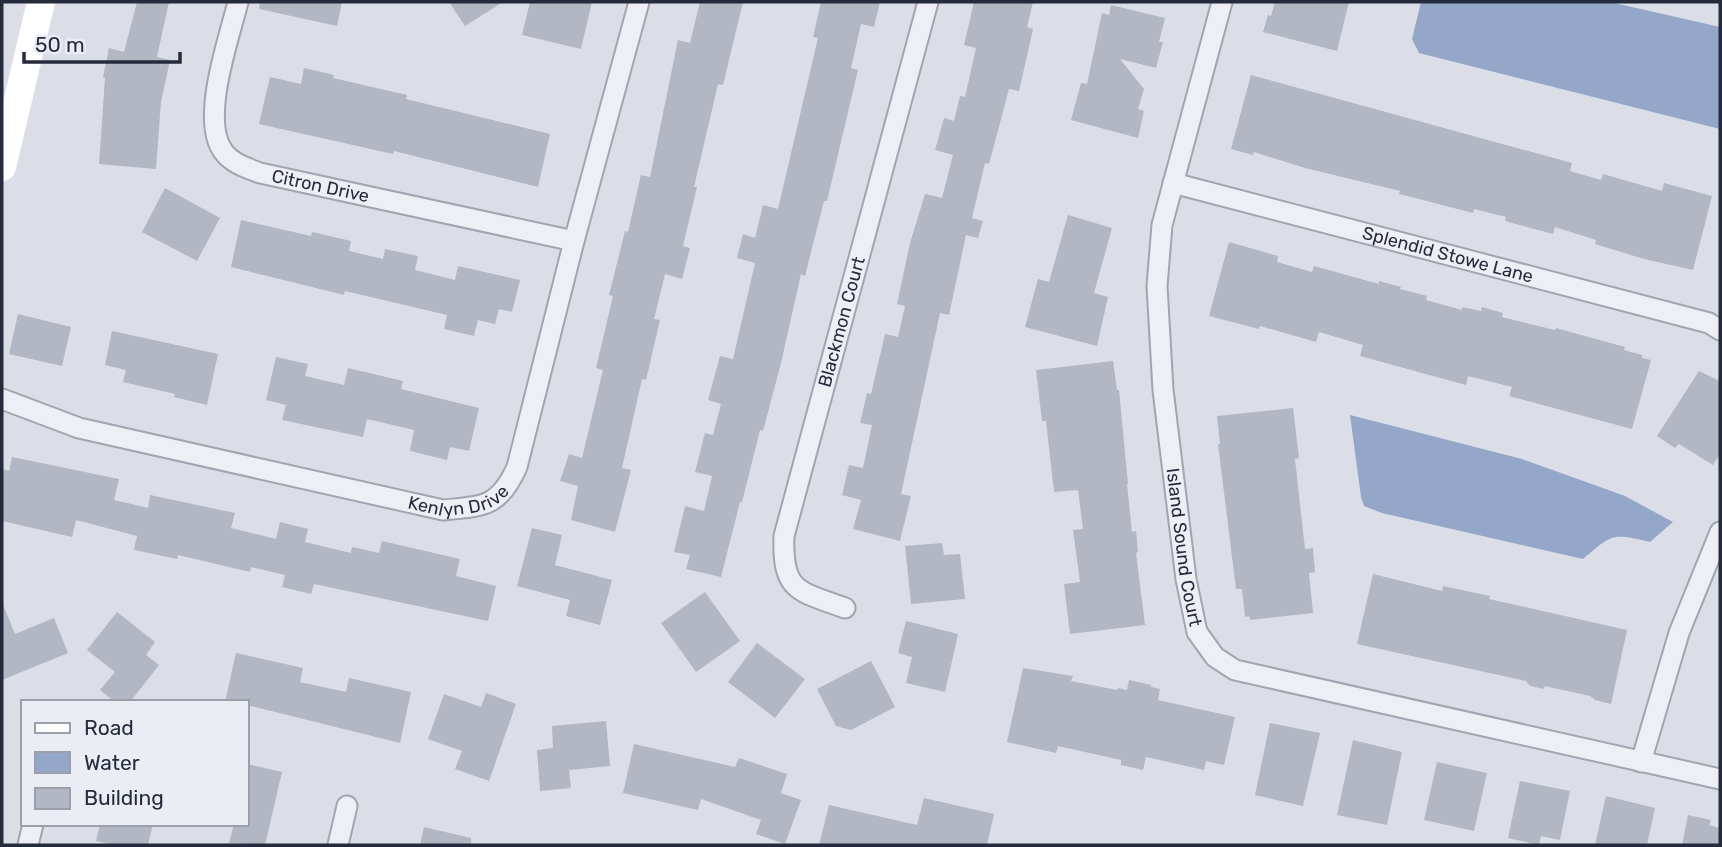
<svg xmlns="http://www.w3.org/2000/svg" width="1722" height="847" font-family="Rubik,sans-serif">
<rect width="100%" height="100%" fill="#dbdee6"/>
<path fill="#94a7c8" d="M1421 2H1610L1720 27V129L1419 53 1412 39Z
M1350 415 1522 459 1625 496 1673 522 1650 542C1611 533 1613 534 1583 559L1382 513 1364 506 1361 497Z"/>
<path fill="#b2b7c3" d="M137 2H169L157 57 170 60 161 102 156 169 99 164 105 78 103 77 109 48 124 52Z
M260 2H342L337 26 259 9Z
M449 2H503L465 26Z
M530 2H592L581 49 522 35Z
M700 2H743L723 85 718 84 694 187H697L683 246 690 248 682 279 665 274 654 319 660 320 646 380 642 379 622 468 631 470 615 532 571 520 578 486 560 481 569 454 582 458 603 370 596 368 613 296 609 295 625 231 628 232 641 175 650 177 678 40 690 43Z
M821 2H880L874 27 861 24 851 68 858 70 827 201H824L805 276 801 274 781 363 763 431 760 430 742 502H740L721 577 686 569 690 555 674 552 685 506 704 511 712 476 695 472 705 433 713 435 721 404 708 400 720 356 733 359 755 263 737 258 743 234 755 238 763 205 778 209 818 38 813 37Z
M974 2H1033L1027 27 1033 29 1019 91 1009 89 989 164 985 163 972 218 983 221 978 238 966 235 949 315 940 313 901 494 911 496 900 541 853 529 861 500 842 495 849 465 863 468 872 425 860 423 867 393 871 394 885 334 898 337 905 306 897 304 910 243 925 194 942 198 953 155 935 150 944 118 954 121 960 96 965 97 976 48 964 45Z
M1275 2H1349L1337 51 1263 32 1268 15 1271 16Z
M1111 5 1165 18 1159 42H1163L1156 68 1120 59 1144 89 1138 109 1144 111 1138 138 1071 120 1081 83 1087 84 1102 13 1109 15Z
M304 68 334 75 333 78 407 95 406 99 550 134 538 187 394 151 393 154 259 124 270 77 301 84Z
M1251 75 1572 163 1570 171 1601 180 1603 174 1662 191 1664 183 1712 196 1693 270 1644 259 1595 244 1596 240 1555 227 1553 234 1505 221 1506 217 1474 209 1473 213 1415 198 1399 194 1400 191 1305 168 1254 152 1253 155 1231 149Z
M165 188 220 218 197 261 142 232Z
M1068 215 1112 228 1094 293 1108 297 1097 346 1025 327 1038 279 1049 282Z
M241 220 311 236 312 232 351 241 349 251 383 259 385 249 418 256 415 270 455 280 458 266 520 280 512 312 499 309 495 324 478 320 474 336 444 329 447 315 345 291 344 295 231 267Z
M1229 242 1278 256 1277 262 1312 272 1314 266 1379 284V281L1401 287 1400 289 1427 296 1426 300 1462 310V307L1481 311 1482 307 1503 313 1502 317 1555 330 1556 328 1625 347 1624 350 1642 355V358L1651 360 1632 429 1509 396 1512 387 1468 376 1466 385 1360 356 1363 345 1319 332 1316 342 1260 326 1259 329 1209 316Z
M18 314 71 327 62 366 9 354Z
M112 331 218 354 207 405 174 397 175 394 123 382 126 370 105 365Z
M276 357 308 364 305 376 344 385 348 368 403 381 401 389 479 408 469 451 450 447 447 460 410 451 414 430 367 419 363 437 282 420 286 405 266 400Z
M1113 361 1117 390H1119L1128 484H1127L1132 532 1136 531 1138 552 1136 553 1145 625 1070 634 1064 584 1080 582 1073 530 1083 529 1078 490 1054 492 1046 421H1042L1036 370Z
M1699 371 1720 381V454L1713 465 1679 444 1675 448 1657 436Z
M1293 408 1299 458 1295 459 1305 549 1313 548 1315 572 1309 573 1313 613 1250 620 1249 616 1245 617 1242 589H1236L1218 444H1220L1217 416Z
M12 457 119 479 114 500 148 508 150 495 235 513 231 528 276 539 280 522 308 529 305 542 351 553 352 547 379 553 382 541 460 559 456 576 496 586 488 621 314 584 311 594 282 587 285 575 251 567 250 572 178 555 177 559 134 550 137 536 76 520 72 537 2 521V469L9 471Z
M532 528 562 535 555 565 612 580 600 625 566 616 570 600 517 586Z
M942 543 944 555 960 554 965 599 911 604 905 546Z
M1373 574 1442 591 1443 586 1490 596 1489 599 1627 630 1611 704 1595 700 1590 696 1545 686 1544 689 1530 686 1526 681 1357 644Z
M705 592 740 641 696 672 661 623Z
M2 602 15 634 54 618 68 653 2 680Z
M117 612 155 642 146 655 159 665 130 702H115L100 690 115 672 87 650Z
M906 621 958 634 945 692 906 683 912 657 898 653Z
M757 643 805 679 775 718 728 682Z
M236 653 303 668 300 682 346 692 349 678 411 692 400 743 247 705V702H225Z
M871 661 895 707 851 730 836 726 817 689Z
M1023 668 1073 676 1071 681 1117 690 1118 688 1127 690 1129 680 1151 685V687L1160 689 1158 700 1235 717 1224 765 1206 761 1204 770 1146 757 1143 770 1121 765V760L1058 746 1056 753 1007 742Z
M486 693 516 704 489 781 455 769 462 751 428 739 444 694 481 707Z
M606 721 610 766 569 770 571 788 540 791 537 750 553 748 552 726Z
M1270 723 1320 733 1303 806 1255 795Z
M1353 740 1402 752 1387 825 1337 815Z
M634 744 735 767 739 758 787 774 781 793 801 800 785 844 756 834 761 820 701 799 698 810 623 793Z
M1437 762 1487 773 1474 831 1424 820Z
M247 764 282 772 265 845 229 843 234 824H247Z
M1520 781 1570 791 1560 840 1541 836 1539 845 1508 838Z
M1606 796 1655 808 1647 845H1595Z
M924 798 994 814 987 845H819L829 805 917 825Z
M1688 815 1711 820 1709 825 1720 828V845H1682Z
M100 824H153L148 845H115L96 841Z
M424 827 471 838V845H420Z"/>
<g fill="none" stroke-linecap="round" stroke-linejoin="round">
<g stroke="#a1a5b0" stroke-width="23">
<g id="street">
<path id="s1" d="M238 2C229 39 200 119 223 151 231 163 247 168 260 173L574 241"/>
<path id="s2" d="M1222 2 1162 225 1157 286 1163 390 1186 579 1197 632 1215 657 1235 670 1720 779"/>
<path id="s3" d="M1173 183 1709 323 1720 330"/>
<path id="s4" d="M2 399 79 428 443 510C484 506 499 507 517 467L574 241 639 2"/>
<path id="s5" d="M845 608C798 591 782 592 784 536L928 2"/>
<path d="M1641 762 1679 633 1720 532"/>
<path d="M28 845 33 824"/>
<path d="M338 845 347 806"/>
</g>
</g>
<use href="#street" stroke="#eeeff5" stroke-width="19"/>
<path stroke="#fff" stroke-width="28" d="M2 167 41 2"/>
</g>
<g text-anchor="middle" dominant-baseline="central" stroke-width="5" stroke-linejoin="round" paint-order="stroke">
<g font-size="18" fill="#252b3d" stroke="#eaedf4">
<text stroke="none"><textPath href="#s1" startOffset="259">Citron Drive</textPath></text>
<text stroke="none"><textPath href="#s3" startOffset="284">Splendid Stowe Lane</textPath></text>
<text stroke="none"><textPath href="#s5" startOffset="329">Blackmon Court</textPath></text>
<text stroke="none"><textPath href="#s4" startOffset="472">Kenlyn Drive</textPath></text>
<text stroke="none"><textPath href="#s2" startOffset="555">Island Sound Court</textPath></text>
</g>
</g>
<rect width="1722" height="847" fill="none" stroke="#252b3d" stroke-width="7"/>
<rect x="21" y="700" width="228" height="126" fill="#eaedf4" stroke="#9b9fab" stroke-width="2"/>
<rect x="35" y="723" width="35" height="10" fill="#ffffff" stroke="#9b9fab" stroke-width="2"/>
<text x="84" y="735" font-size="21" fill="#252b3d">Road</text>
<rect x="35" y="752" width="35" height="21" fill="#94a7c8" stroke="#9b9fab" stroke-width="2"/>
<text x="84" y="770" font-size="21" fill="#252b3d">Water</text>
<rect x="35" y="788" width="35" height="21" fill="#b2b7c3" stroke="#9b9fab" stroke-width="2"/>
<text x="84" y="805" font-size="21" fill="#252b3d">Building</text>
<path d="M24 52v10h156v-10" fill="none" stroke="#252b3d" stroke-width="3.5"/>
<text x="35" y="52" font-size="21" fill="#252b3d" stroke="#eaedf4" stroke-width="5" paint-order="stroke">50 m</text>
</svg>
